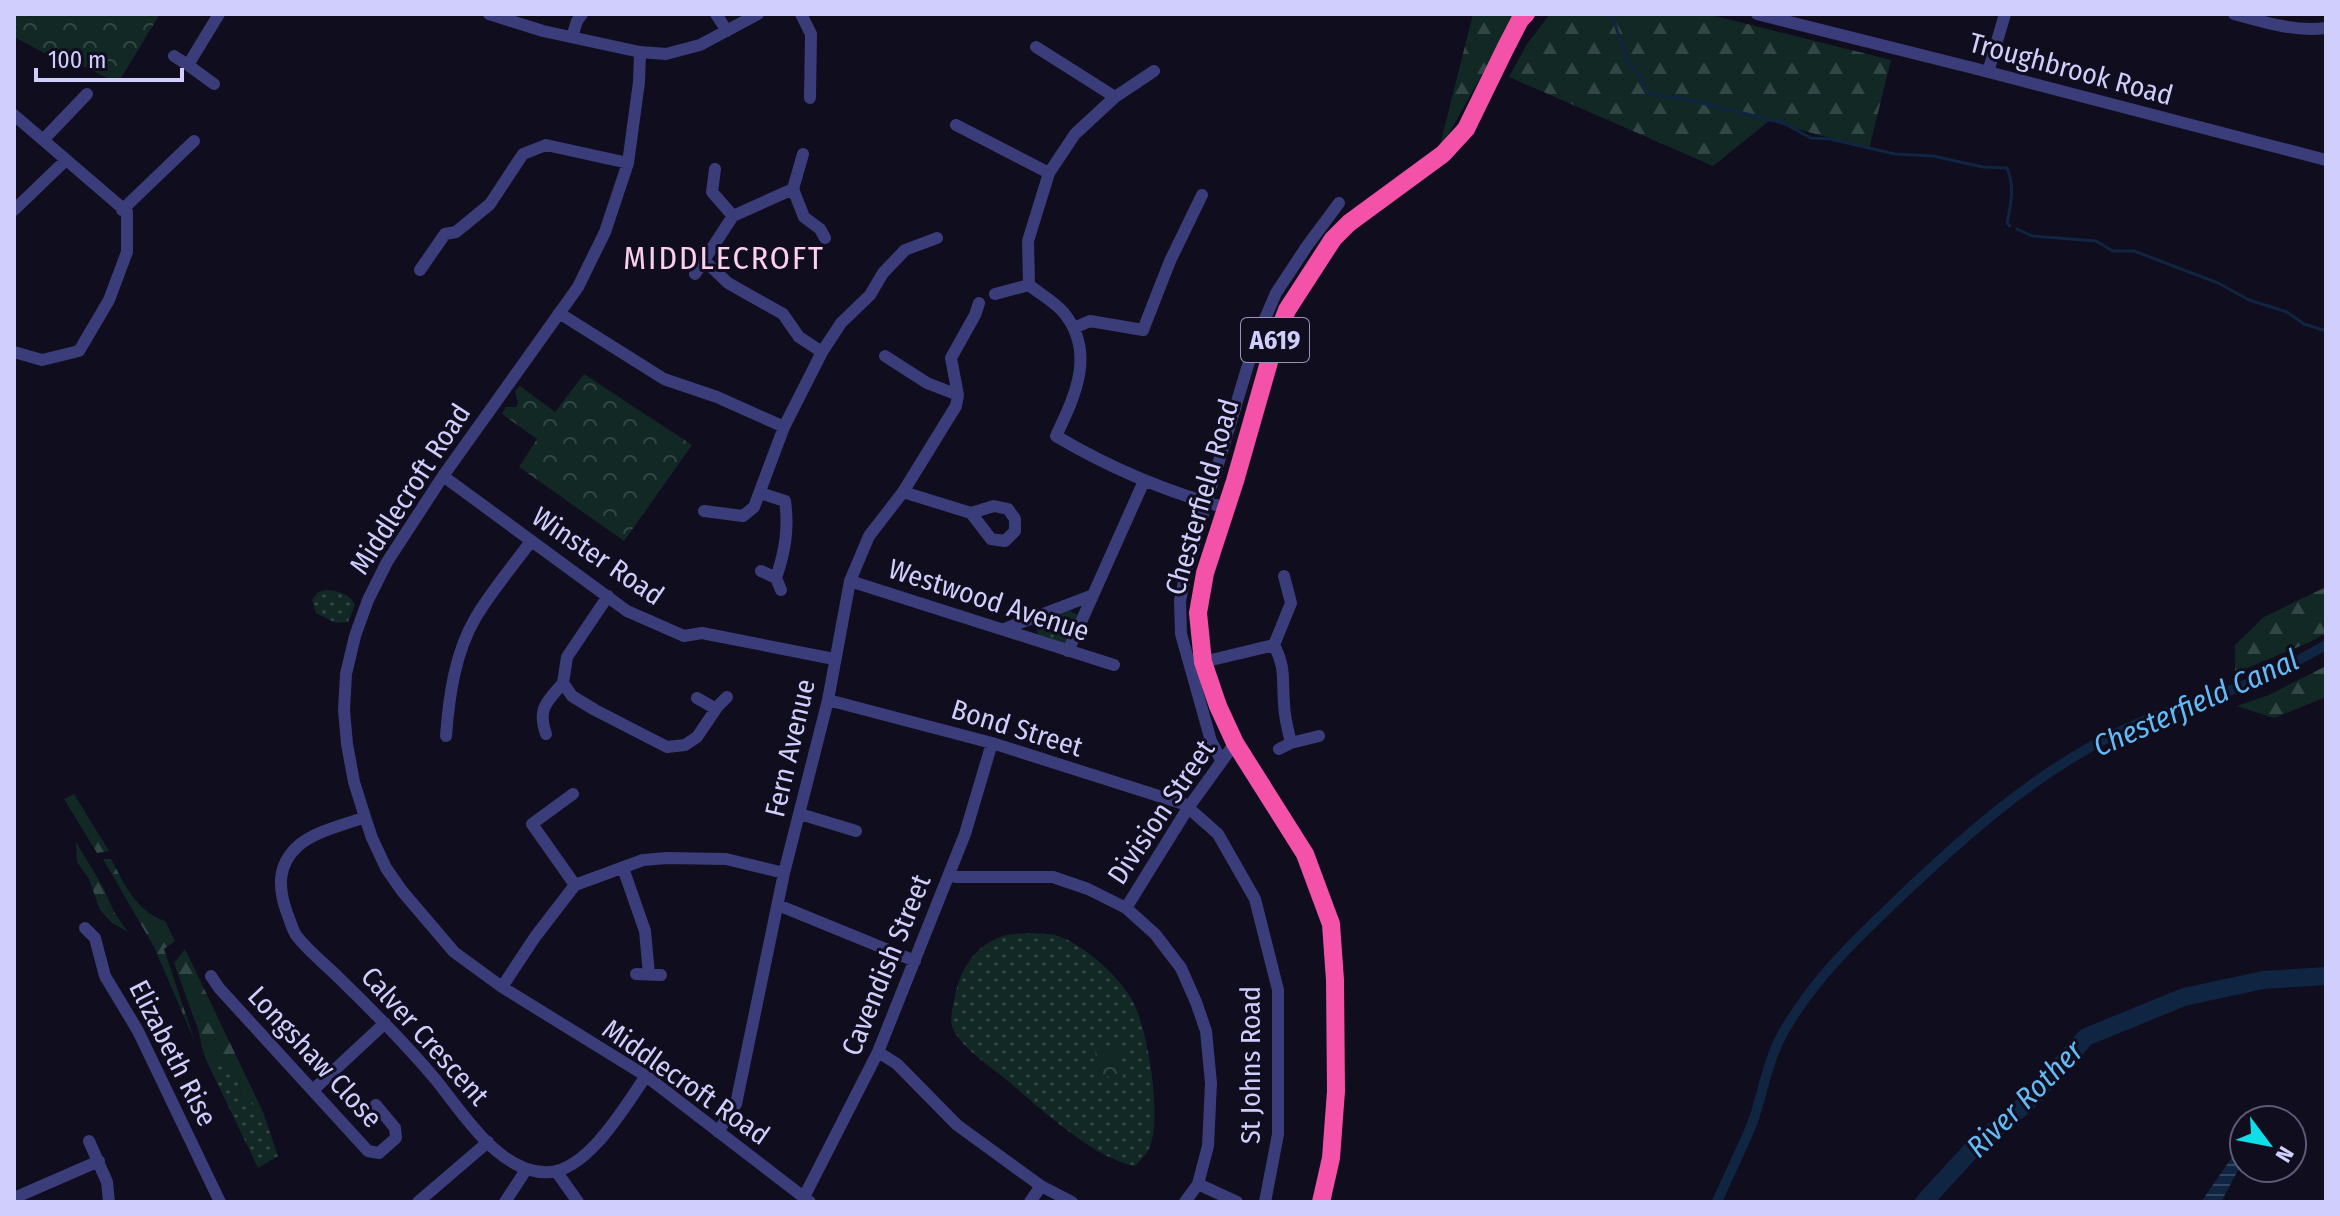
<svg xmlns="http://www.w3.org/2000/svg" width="2340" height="1216" font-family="'Fira Sans Condensed',sans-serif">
<defs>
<pattern id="grass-dots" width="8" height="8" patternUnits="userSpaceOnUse" patternTransform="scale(2)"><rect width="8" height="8" fill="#112825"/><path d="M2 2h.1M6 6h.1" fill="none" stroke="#334646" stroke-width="1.8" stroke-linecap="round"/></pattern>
<pattern id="forest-firs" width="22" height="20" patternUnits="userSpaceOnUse" patternTransform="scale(2)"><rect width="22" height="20" fill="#112825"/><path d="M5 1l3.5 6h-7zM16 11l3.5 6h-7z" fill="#334646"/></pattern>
<pattern id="park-crowns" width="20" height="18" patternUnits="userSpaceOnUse" patternTransform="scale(2)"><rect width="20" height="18" fill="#112825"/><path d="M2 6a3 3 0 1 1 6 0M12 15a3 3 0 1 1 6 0" fill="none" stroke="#334646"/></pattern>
<pattern id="water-rules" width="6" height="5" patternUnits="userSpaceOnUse" patternTransform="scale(2)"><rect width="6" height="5" fill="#0f2541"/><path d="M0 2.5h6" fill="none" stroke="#31435d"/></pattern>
</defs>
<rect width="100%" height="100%" fill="#0f0d1e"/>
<path fill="url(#grass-dots)" d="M327 590C337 590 351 595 355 605L348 622 336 623 316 613 312 600 318 592Z
M1068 609 1077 615 1068 641 1062 644 1039 637 1036 627Z
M1033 933C1041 934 1050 933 1058 936 1083 944 1120 977 1132 1000 1148 1029 1162 1116 1150 1146 1147 1154 1141 1160 1135 1166 1092 1158 1037 1105 1003 1077 988 1065 963 1048 954 1031 949 1022 952 1010 954 1001 959 972 973 946 1003 936 1012 933 1023 934 1033 933Z
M207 1062 229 1065 239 1081 241 1096 263 1112 278 1156 258 1168Z"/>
<path fill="url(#forest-firs)" d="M1473 14H1520L1507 30 1438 153Z
M1550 14H1707L1891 60 1869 149 1769 121 1713 166 1509 77 1527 44Z
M2326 587V633L2310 642 2235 673V645L2264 617Z
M2326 666V697L2274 718 2237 706 2269 695Z
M74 794 109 851 97 853 64 799Z
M76 842 103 887 114 912 128 932 112 923 100 910 89 879 77 862Z
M103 859H111C125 885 136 911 165 921L175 941 164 949 195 1042 154 947Z
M185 949 252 1089 263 1112 241 1096 239 1081 229 1066 207 1062 202 1048 198 1029 174 963Z"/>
<path fill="url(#park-crowns)" d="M14 14H160L118 83 54 52 52 57 14 37Z
M584 374 692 445 624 541 519 467 537 439 502 414 506 407H516L518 403 515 391 520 386 555 412Z
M1119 1044 1123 1079 1098 1075 1095 1050Z"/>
<path fill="url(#water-rules)" d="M2244 1140V1159L2221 1202H2201Z"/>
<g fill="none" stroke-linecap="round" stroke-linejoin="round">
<path stroke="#0f2541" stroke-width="3" d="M1609 14 1613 18 1628 63 1640 74 1646 91 1652 94 1685 99 1751 115 1765 120H1778L1811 138 1830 139 1895 154 1933 156 1983 167 2007 168C2015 187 2011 203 2007 223L2010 226
M2017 229 2032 236 2096 241 2113 251H2134L2218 283 2249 300 2287 312 2304 324 2326 331"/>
<path stroke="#0f2541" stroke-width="10" d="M1717 1202C1728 1176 1741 1151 1752 1124 1763 1094 1767 1061 1783 1033 1812 981 1855 940 1897 900 1964 836 2036 772 2119 732 2161 711 2207 700 2250 683 2277 672 2301 659 2326 645"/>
<path stroke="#0f2541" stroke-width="18" d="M1924 1202 1977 1144 2028 1102 2086 1037 2184 997 2263 980 2326 976"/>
<path stroke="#3b3d7a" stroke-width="12" d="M489 14 543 31 640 52 666 54 700 45 758 14
M716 14 727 31
M801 14 811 34 810 98
M1757 14 1977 69 2326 160
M2234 14C2264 22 2294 32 2326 28
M572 37 577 21 582 14
M1036 47 1115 97
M640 52 639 82 628 163 605 232 578 287 443 476 387 562 368 600 355 636 346 674 344 710 347 744 354 782 365 817 372 838 386 868 402 891 454 952 502 987 646 1076 810 1202
M174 56 188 65
M1988 72 2005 14
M214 84 188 65 219 14
M14 115 127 212V252L109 300 79 351 42 360 14 352
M956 125 1049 173
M43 140 87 94
M715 169 712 192 733 216
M793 189 803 154
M14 210 66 160
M122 210 194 141
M704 260 728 283 783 314 799 337 822 352
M420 270 445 234 456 232 490 204 523 154 546 145 628 163
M695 274 733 216 793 189 804 217 820 229 825 238
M1029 285 1028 241 1049 173 1075 134 1115 97 1154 71
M995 294 1029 285C1040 294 1055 302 1064 313 1096 353 1075 396 1056 436 1110 468 1166 492 1227 508
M559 313 664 379 717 397 784 427
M1074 328 1090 321 1143 330 1170 261 1202 195
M885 356 927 383 958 395
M443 476 627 611 684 636 702 633 834 659
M903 492 971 513 994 506 1008 509 1015 519V531L1005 541 991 539 971 513
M760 493 785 501C789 529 785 551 776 578
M704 511 743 516 754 507 784 427 822 352 841 323 870 295 883 273 905 250 937 238
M761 571 776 578 781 590
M850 581 1114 665
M608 596 567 657 563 683 572 696 595 710 667 747 685 745 697 737 718 706 727 697
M1004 629 1093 595
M1274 645C1286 668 1282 679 1284 703 1284 716 1288 730 1291 743
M1274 645 1291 603 1284 576
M1068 651 1144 481
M1203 662 1274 645
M697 698 716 709
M828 700 992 743 1184 804 1218 834 1255 899 1278 990V1134L1265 1202
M546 734C537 708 547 702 563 683
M446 736C449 696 455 652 476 617 492 590 513 566 531 541
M1279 749 1291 743 1319 736
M1221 760 1211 741 1181 634 1180 601 1187 567 1255 342 1276 293 1307 246 1339 203
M573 794 532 824 575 885
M800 814 856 831
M365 817C344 825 315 831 298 846 277 865 278 888 287 913 290 920 292 929 296 935 308 951 325 964 339 978 373 1011 406 1044 436 1080 463 1113 501 1176 550 1172 589 1169 625 1106 646 1076
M623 868 645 931 649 974
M949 875 956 877H1053L1088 889 1126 908 1155 934 1181 968 1196 1002 1206 1031 1211 1083 1208 1146 1198 1184 1185 1202
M778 905 915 961
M1126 908 1188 808 1235 743
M85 928 95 938 105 976 138 1031 220 1202
M636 974 661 975
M211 976 219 988 368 1151 379 1153 396 1138 395 1128 376 1105
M502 987 535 937 575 885 643 860 667 858 726 859 784 873
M878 1052 897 1064 957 1125 1041 1186 1072 1202
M313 1090 385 1023
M718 1132 736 1104 784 873 828 700 850 581 869 536 903 492 956 406 958 395 951 358 975 315 979 303
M89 1141 107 1182 109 1202
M556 1171 578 1202
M1198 1184 1237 1202
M804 1197 878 1052 965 834 992 743
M14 1198 99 1161
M418 1202 488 1142
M505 1202 526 1170
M1030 1202 1041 1186"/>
<path stroke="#f451a9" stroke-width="18" d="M1321 1202 1331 1158 1336 1091 1335 980 1331 924 1305 854 1235 743 1218 706 1203 662 1198 613 1205 573 1235 481 1275 341 1287 310 1333 239 1349 223 1443 154 1466 129 1505 49 1520 20 1526 14"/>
</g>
<g text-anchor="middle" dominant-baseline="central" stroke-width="6" stroke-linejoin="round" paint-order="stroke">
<rect fill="#0f0d1e" stroke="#9694b9" stroke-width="2" x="1241" y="318" width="68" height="44" rx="6"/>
<g font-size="26" font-weight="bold" fill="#d0cefc">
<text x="1275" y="340">A619</text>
</g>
<g font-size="28" fill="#d0cefc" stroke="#0f0d1e">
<text transform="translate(2071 69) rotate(15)">Troughbrook Road</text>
<text transform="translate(410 489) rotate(-57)">Middlecroft Road</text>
<text transform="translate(1202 497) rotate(-74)">Chesterfield Road</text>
<text transform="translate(598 556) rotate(34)">Winster Road</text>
<text transform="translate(989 600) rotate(18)">Westwood Avenue</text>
<text transform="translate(1017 728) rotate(17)">Bond Street</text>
<text transform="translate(790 748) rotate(-77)">Fern Avenue</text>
<text transform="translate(1161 812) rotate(-56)">Division Street</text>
<text transform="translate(886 965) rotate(-68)">Cavendish Street</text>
<text transform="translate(425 1036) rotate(48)">Calver Crescent</text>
<text transform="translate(173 1053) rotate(63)">Elizabeth Rise</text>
<text transform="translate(315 1057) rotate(47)">Longshaw Close</text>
<text transform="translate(1250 1065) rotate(-90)">St Johns Road</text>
<text transform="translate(686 1082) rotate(35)">Middlecroft Road</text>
</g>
<g font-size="30" font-style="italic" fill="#63baf5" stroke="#0f0d1e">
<text transform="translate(2196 703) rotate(-24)">Chesterfield Canal</text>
<text transform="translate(2025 1099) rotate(-45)">River Rother</text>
</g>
<g font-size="32" letter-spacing="2" fill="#fcd0ee" stroke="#0f0d1e">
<text x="724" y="258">MIDDLECROFT</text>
</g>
</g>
<rect width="2340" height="1216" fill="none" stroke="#d0cefc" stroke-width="32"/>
<g transform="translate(2268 1144) rotate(122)"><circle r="38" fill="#0f0d1e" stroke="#5c5a77" stroke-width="2"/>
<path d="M0-6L14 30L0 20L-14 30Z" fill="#0fdee7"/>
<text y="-12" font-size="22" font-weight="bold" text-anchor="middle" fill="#d0cefc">N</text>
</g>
<path d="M36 68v12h146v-12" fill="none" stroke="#d0cefc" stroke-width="4"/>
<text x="48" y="68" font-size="24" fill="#d0cefc" stroke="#0f0d1e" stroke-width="6" paint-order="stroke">100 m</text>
</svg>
